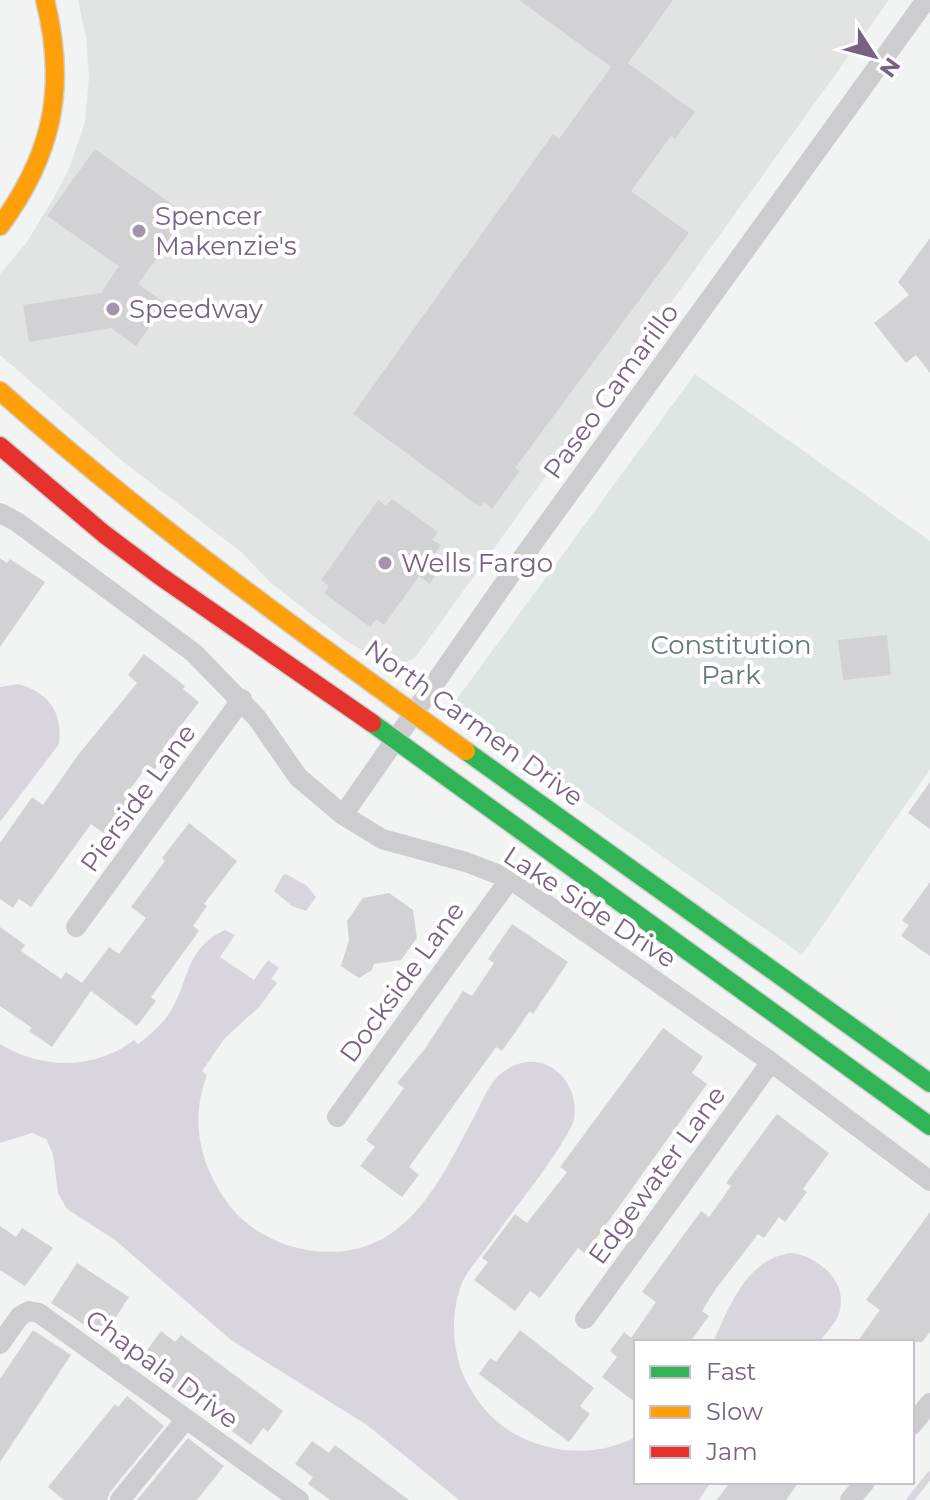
<svg xmlns="http://www.w3.org/2000/svg" width="930" height="1500" font-family="Montserrat,sans-serif">
<rect width="100%" height="100%" fill="#f1f4f2"/>
<path fill="#e2e4e4" d="M78 0H889L415 658 402 664H384L342 638 271 583 241 552 121 460 0 355V274L27 242 53 199 69 169 85 122 89 78 86 37Z"/>
<path fill="#dee6e4" d="M695 374 930 541V769L802 955 451 707Z"/>
<path fill="#d8d5de" d="M18 684C49 692 63 713 59 744L0 822V687Z
M286 874 307 886 316 897 306 911 292 906 274 891 283 875Z
M225 930 235 935 220 957 254 980 268 960 279 968 271 979 277 983 259 1007 225 1038 202 1071 207 1075C190 1120 199 1162 226 1201 245 1228 276 1245 307 1250 403 1265 437 1186 474 1117 482 1102 489 1082 503 1072 541 1043 584 1081 573 1123 554 1162 515 1207 490 1243 481 1256 468 1269 462 1283 450 1313 452 1350 465 1379 476 1401 492 1421 513 1433 552 1455 596 1457 636 1437V1482H711L699 1500H459L367 1425 231 1340 115 1240 67 1209 58 1193 53 1154 46 1139 32 1133 0 1143V1044C42 1070 95 1070 134 1040L138 1044C152 1034 165 1022 173 1007 191 973 186 949 225 930Z
M790 1253C819 1256 851 1283 838 1316 834 1325 825 1334 819 1342H713C730 1306 746 1260 790 1253Z"/>
<g fill="none" stroke-linecap="round" stroke-linejoin="round">
<path stroke="#d8d5de" stroke-width="7" d="M910 1500 930 1475"/>
</g>
<path fill="#d2d2d4" d="M519 0H673L628 63 695 112 675 139 671 136 631 191 689 233 515 468 520 471 492 509 484 502 480 507 353 414 553 134 559 139 611 67Z
M95 149 188 216 138 284 166 304 136 346 111 328 29 342 23 305 101 293 119 266 47 216Z
M930 238V373L916 355 906 363 874 323 909 295 898 282Z
M392 499 438 532 432 540 441 545 431 559 442 566 430 584 419 576 384 625 376 619 370 627 324 593 329 586 321 580 378 500 386 506Z
M0 558 7 563 10 559 45 582 0 647Z
M887 635 891 675 843 680 838 640Z
M144 654 185 686 183 689 199 702 162 750 166 753 154 770 148 765 125 796 130 800 105 834 91 824 31 907 19 899 13 908 0 899V843L32 797 43 805 78 755 137 683 128 675Z
M930 782V829L908 813Z
M189 823 237 861 204 904 207 906 193 926 199 931 151 997 156 1001 137 1026 91 991 52 1047 29 1031 32 1028 0 1006V927L25 945 21 951 61 979 66 972 82 983 109 947 119 954 146 918 131 907 165 861 162 858Z
M930 882V956L901 936 909 925 902 921Z
M389 893 413 910 417 938 401 960 374 964 372 970 359 978 341 966 349 940 347 921 363 898Z
M512 924 568 962 533 1014 530 1011 502 1051 496 1047 409 1167 419 1175 402 1197 360 1166 375 1147 366 1140 404 1088 397 1083 424 1050 463 991 472 996 494 963 488 959Z
M663 1028 703 1057 692 1073 707 1084 585 1254 578 1248 540 1298 530 1291 515 1311 474 1280 488 1262 482 1258 515 1214 527 1223 567 1172 560 1167Z
M777 1114 829 1153 803 1189 807 1192 785 1222 779 1217 764 1238 758 1234 715 1290 702 1311 709 1316 690 1342H636V1403L602 1377 617 1357 610 1351 624 1332 631 1338 656 1302 642 1292 701 1211 709 1217 731 1186 726 1183Z
M930 1212V1332L922 1342H857L880 1310 866 1300Z
M0 1226 16 1237 22 1228 53 1248 25 1286 0 1270Z
M77 1263 129 1297 103 1337 51 1303Z
M33 1330 71 1355 0 1462V1379Z
M520 1330 594 1388 580 1406 590 1414 569 1442 479 1374 490 1358 496 1362Z
M161 1331 175 1342 181 1335 283 1411 268 1432 263 1428 251 1445 154 1374 159 1368 143 1356Z
M127 1396 164 1426 110 1492 107 1500H64L48 1487 115 1404 118 1407Z
M188 1438 224 1466 197 1500H137Z
M312 1441 329 1453 335 1445 409 1500H330L308 1484 313 1477 295 1464Z
M730 1482H799L786 1500H717Z"/>
<g fill="none" stroke-linecap="round" stroke-linejoin="round">
<g stroke="#d1d1d2" stroke-width="21">
<path id="fast" d="M372 723 930 1126
M466 751 930 1083"/>
</g>
<g stroke="#d1d1d2" stroke-width="21">
<path id="slow" d="M0 226C53 154 67 87 45 0
M0 391C147 522 307 637 466 751"/>
</g>
<g stroke="#d1d1d2" stroke-width="21">
<path id="jam" d="M0 446 104 534 160 576 372 723"/>
</g>
<path stroke="#cdccce" stroke-width="20" d="M0 513 17 522 194 653 257 718 298 777 343 815 382 839 466 862 510 879 771 1062 930 1181
M343 815 513 571 926 0
M76 927 242 699
M337 1117 510 879
M585 1319 771 1062
M0 1344 20 1316 29 1311 39 1313 299 1500
M912 1425 930 1403
M120 1500 186 1419
M850 1500 865 1482"/>
<use href="#fast" stroke="#30b455" stroke-width="18"/>
<use href="#slow" stroke="#ff9f0a" stroke-width="18"/>
<use href="#jam" stroke="#e5322d" stroke-width="18"/>
</g>
<g fill="#a294aa" stroke="#fff" stroke-width="3">
<circle cx="139" cy="231" r="8"/>
<circle cx="113" cy="309" r="8"/>
<circle cx="385" cy="563" r="8"/>
</g>
<g text-anchor="middle" dominant-baseline="central" stroke-width="8" stroke-linejoin="round" paint-order="stroke">
<g font-size="26" fill="#786183" stroke="#fff" text-anchor="start">
<text x="155" y="216">Spencer<tspan x="155" dy="30">Makenzie's</tspan></text>
<text x="129" y="309">Speedway</text>
<text x="401" y="563">Wells Fargo</text>
</g>
<g font-size="26" fill="#786183" stroke="#fff">
<text transform="translate(611 391) rotate(-54)">Paseo Camarillo</text>
<text transform="translate(474 723) rotate(36)">North Carmen Drive</text>
<text transform="translate(138 798) rotate(-54)">Pierside Lane</text>
<text transform="translate(590 907) rotate(33)">Lake Side Drive</text>
<text transform="translate(402 982) rotate(-54)">Dockside Lane</text>
<text transform="translate(657 1175) rotate(-54)">Edgewater Lane</text>
<text transform="translate(162 1369) rotate(36)">Chapala Drive</text>
</g>
<g font-size="26" fill="#61797a" stroke="#fff">
<text x="731" y="645">Constitution<tspan x="731" dy="30">Park</tspan></text>
</g>
</g>
<rect x="634" y="1340" width="280" height="144" fill="#ffffff" stroke="#c9c0cd" stroke-width="2"/>
<rect x="650" y="1366" width="40" height="12" fill="#30b455" stroke="#c9c0cd" stroke-width="2"/>
<text x="706" y="1380" font-size="24" fill="#786183">Fast</text>
<rect x="650" y="1406" width="40" height="12" fill="#ff9f0a" stroke="#c9c0cd" stroke-width="2"/>
<text x="706" y="1420" font-size="24" fill="#786183">Slow</text>
<rect x="650" y="1446" width="40" height="12" fill="#e5322d" stroke="#c9c0cd" stroke-width="2"/>
<text x="706" y="1460" font-size="24" fill="#786183">Jam</text>
<g transform="translate(874 56) rotate(126)" stroke="#ffffff" stroke-width="6" paint-order="stroke">
<path d="M0-6L14 30L0 20L-14 30Z" fill="#786183"/>
<text y="-12" font-size="22" font-weight="bold" text-anchor="middle" fill="#786183">N</text>
</g>
</svg>
